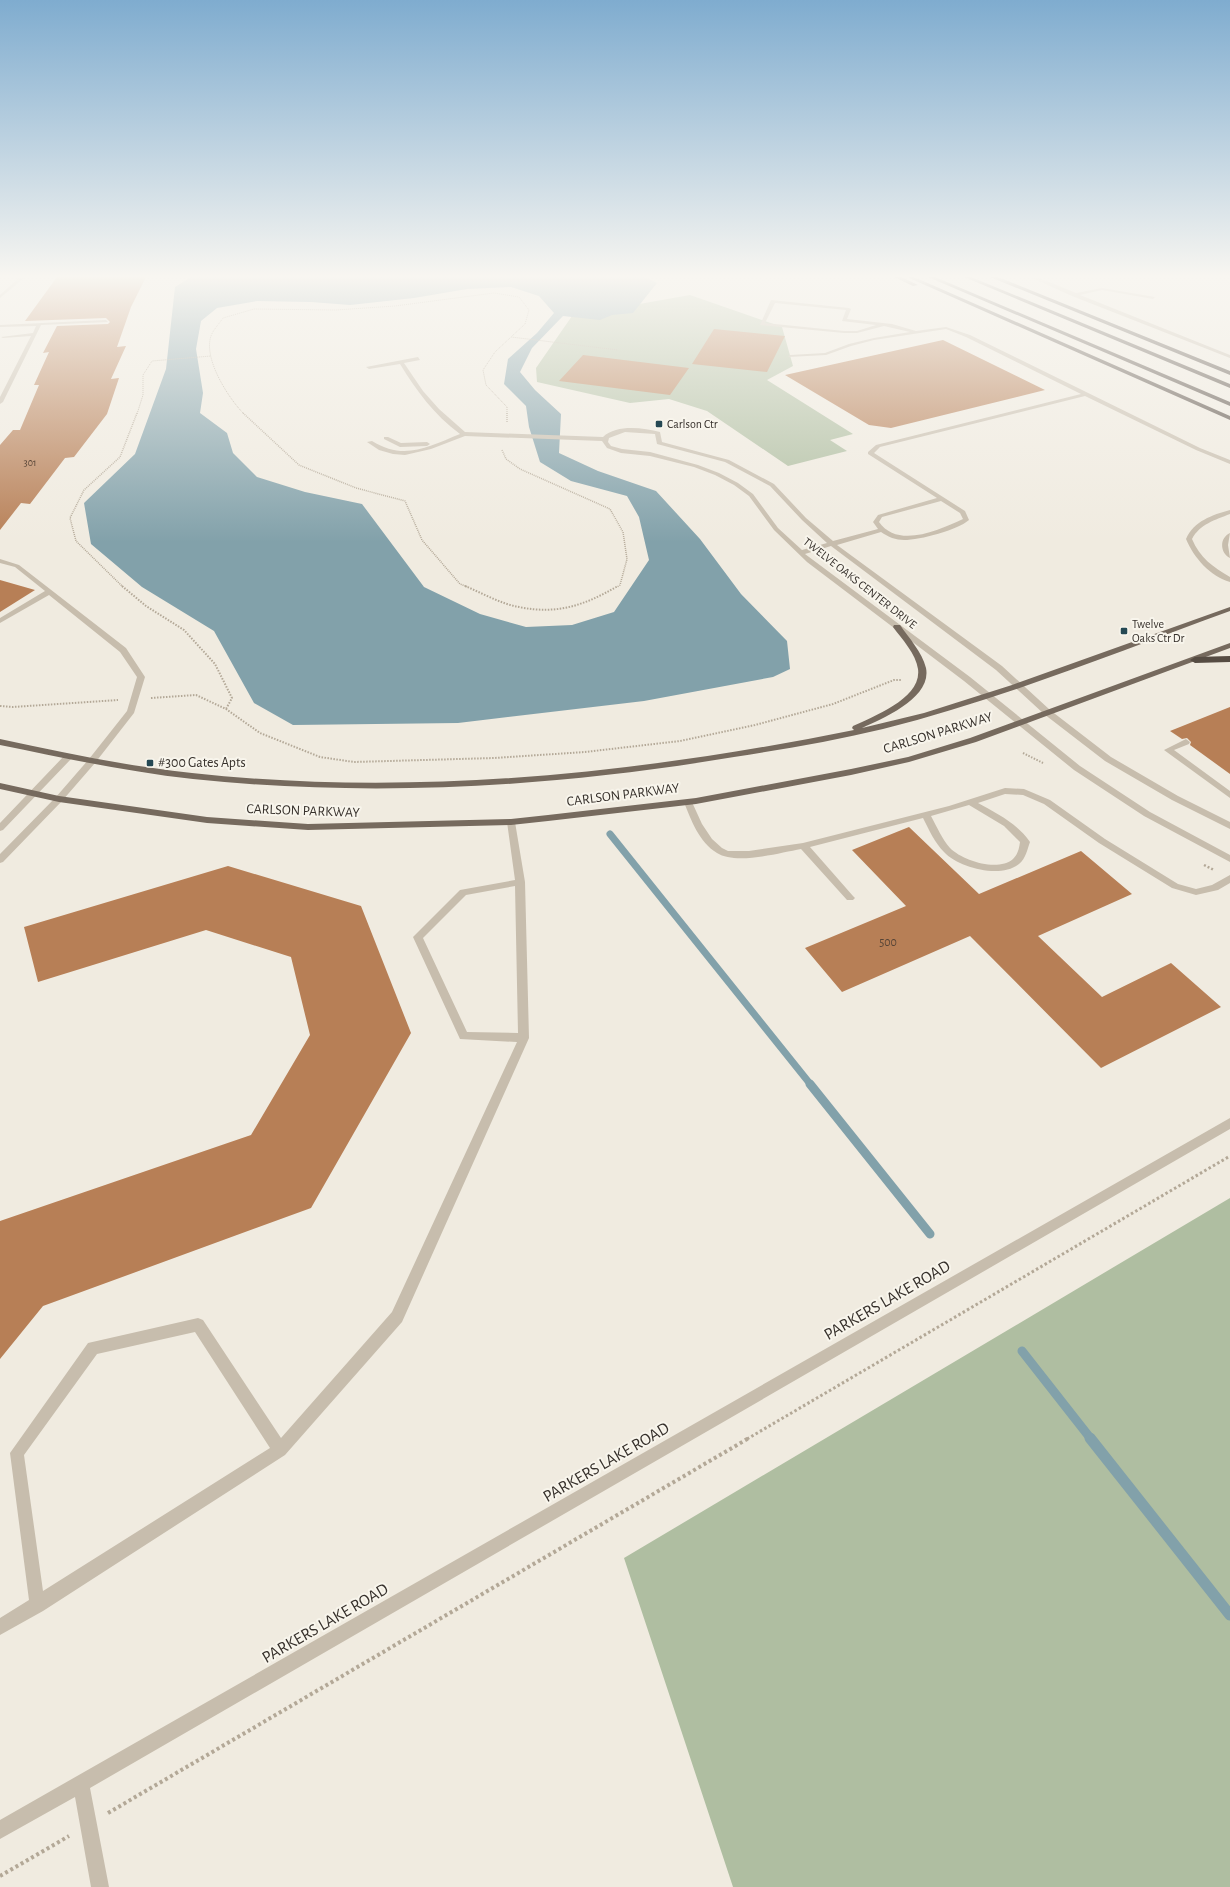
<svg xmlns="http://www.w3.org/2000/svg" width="1230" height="1887" font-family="'Alegreya Sans',sans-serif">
<rect width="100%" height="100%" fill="#f0ebe0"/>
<path fill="#afbea1" d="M690 295 782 327 793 366 767 380 853 434 830 440 847 451 788 466 707 411 669 399 630 403 537 382 536 368 572 316Z
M1230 1198V1887H733L624 1558Z"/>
<path fill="#82a1aa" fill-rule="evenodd" d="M191 277H645L657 283 633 313 612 315 600 320 563 316 532 348 520 372 535 390 561 414 559 453 598 471 656 491 700 539 741 594 787 641 790 669 773 677 644 701 458 723 293 725 254 703 214 631 142 587 91 544 84 503 135 454 166 369 175 287ZM511 287 539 296 554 313 537 333 508 359 504 384 526 406 529 427 540 462 571 481 627 496 639 517 649 560 614 612 572 625 526 627 480 614 424 587 362 504 305 492 257 477 233 453 227 433 200 413 203 393 196 349 201 321 217 308 257 301 311 302 350 305 414 298 467 289Z"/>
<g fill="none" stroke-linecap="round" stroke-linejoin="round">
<path stroke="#82a1aa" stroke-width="7" d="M610 834 811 1085"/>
<path stroke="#82a1aa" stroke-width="9" d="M810 1084 930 1234
M1022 1351 1091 1439"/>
<path stroke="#82a1aa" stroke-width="11" d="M1090 1438 1230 1615"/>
</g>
<path fill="#b77f56" d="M57 277H146L131 307 117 347 126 346 111 379 119 378 107 414 74 457 65 458 30 504 21 503 0 530V445L13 430H20L39 385H34L49 352 43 353 57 326 108 324 110 322 106 318 25 321Z
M714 329 785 336 767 372 692 364Z
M943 340 1045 390 891 428 869 425 785 375Z
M583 355 689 368 670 395 559 381Z
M0 580 35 590 0 612Z
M1230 707V774L1190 745 1191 742 1187 738 1182 739 1170 731Z
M909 827 979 894 1081 851 1132 894 1038 936 1102 997 1171 963 1221 1007 1101 1068 970 936 842 992 805 948 906 906 852 850Z
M228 866 361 906 411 1033 311 1208 43 1306 0 1359V1221L251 1135 310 1035 291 957 206 930 38 982 24 927Z"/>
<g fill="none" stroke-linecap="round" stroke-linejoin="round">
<path stroke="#b3a897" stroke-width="1" stroke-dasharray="1 1" stroke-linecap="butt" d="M137 414 143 395V375L152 361 211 356
M244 414C229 399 203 359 211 336 213 330 219 324 223 318L254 309 336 310 395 306 494 293 519 297 529 310 525 324 511 337
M507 414V407L486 385 483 370 495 352 511 337 618 350"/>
<path stroke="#b3a897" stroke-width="1.5" stroke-dasharray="1 1" stroke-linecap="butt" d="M243 413 299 465 356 488 405 501 422 540 460 584 468 587
M507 413V422
M502 450 506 459 520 469 610 509 623 532 627 559 620 585 617 587
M123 587 76 541 70 518 84 490 120 457 137 413"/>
<path stroke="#b3a897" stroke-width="2" stroke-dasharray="1.5 1.5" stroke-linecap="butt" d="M122 586 146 606 184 630 215 664 232 698 226 709
M465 586C482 593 501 604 519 607 558 615 585 605 618 586
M151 698 196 695 226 709 260 733 320 757 354 762 494 758 585 752 680 741 755 725 833 704 894 680H902
M0 706 13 707 118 700
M1023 753 1043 763"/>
<path stroke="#b3a897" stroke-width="2.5" stroke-dasharray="2 2" stroke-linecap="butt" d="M1204 865 1214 870"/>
<path stroke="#b3a897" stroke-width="3" stroke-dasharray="2.5 2.5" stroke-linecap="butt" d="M747 1439 1230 1156"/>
<path stroke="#b3a897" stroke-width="4" stroke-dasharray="3 3" stroke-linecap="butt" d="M108 1813 749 1438
M0 1876 69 1836"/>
<path fill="#c7bdad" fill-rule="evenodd" d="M20 277H25L0 298V295Z
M1030 277H1037L1076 293 1102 288 1155 297 1153 299 1102 290 1080 295 1230 355V358L1072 296Z
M771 300 849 308 851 309 847 319 892 324 916 331 946 327 970 335 1200 448 1230 460V464L1196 450 1085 396 880 447 874 453 965 511 969 520C958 530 920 540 904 540 896 540 888 537 881 532L837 545 1002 666 1050 710 1111 757 1178 796 1230 822V829L1172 800 1105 761 1044 714 996 670 831 546 805 554 970 677 1080 766 1150 812 1230 855V862L1144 816 1074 770 964 681 807 562 774 530 749 496 734 485 715 475 694 467 650 456 621 453 607 448 602 441 465 436 431 449 405 455 393 454 379 450 367 442 372 441C404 461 428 447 460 434 434 415 416 390 400 364L369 369 366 367 418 357 420 360 404 363 423 391 439 409 465 432 603 437C617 424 643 428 660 432L662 442 729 460 774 484 806 518 833 541 878 529 873 522 878 515 937 498 868 454V452L876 445 1081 394 966 337 946 329 874 340 851 346 826 355 788 357 790 355 825 353 849 344 874 338 910 332 884 326 857 333H844L760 325ZM775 303 846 310 842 321 876 325 857 331H844L765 323ZM625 432 655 434 657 444 725 462 770 486 802 520 827 543 802 550 778 528 753 494 738 483 719 473 698 465 650 452 622 449 611 446 608 442 609 438ZM941 501 960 513 963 519C939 530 898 549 879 522L882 517Z
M106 320 108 322 41 325 3 402 0 404V397L31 336 3 338 1 337 33 333 36 326 0 327V325Z
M384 437H388L401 443 427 442 430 444 427 446 400 447 384 439Z
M1230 510V514C1215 520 1200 524 1192 539 1200 558 1213 567 1230 577V582C1210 576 1194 558 1186 539 1194 521 1212 515 1230 510Z
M1230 533 1228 545 1230 558C1220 553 1219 538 1230 533Z
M0 559 19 565 126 648 145 677 134 713 95 763 62 801 3 862 0 863V854L56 797 89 759 127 711 137 677 120 652 49 595 0 623V618L45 591 15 567 0 563Z
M1186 739 1190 742 1189 744 1174 750 1230 791V798L1164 750Z
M68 754 72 757 71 759 3 830 0 831V823L65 755Z
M1005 788 1024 789 1050 800 1105 839 1178 884 1196 889 1212 885 1230 875V883L1218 890 1196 895 1172 888 1099 843 1044 804 1023 795 1005 794 978 803C996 813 1017 823 1030 842 1027 850 1026 858 1019 864 1001 879 959 868 944 852 935 843 929 830 923 818L810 847 853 896 855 898 853 900H847L801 849C779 853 736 865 717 853 699 842 691 820 684 802L685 800H691L702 824 712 839 722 848 728 851H749L803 843 949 806ZM969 805 1004 826 1020 842C1019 849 1018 854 1013 859 998 872 963 861 950 848 942 839 937 827 931 816Z
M511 819 515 822 525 882 529 1038 402 1322 285 1455 43 1611 0 1635V1618L29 1600 10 1453 88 1343 198 1318 203 1320 281 1438 392 1312 517 1042 460 1039 413 937 460 890 515 880 507 822ZM515 886 518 1033 467 1032 423 938 466 895ZM195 1332 270 1448 43 1591 24 1455 97 1354Z
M1230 1118V1129L90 1788 109 1887H91L75 1797 0 1839V1820Z"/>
<path fill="#766a5e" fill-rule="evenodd" d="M1230 607V611C1115 653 1002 699 883 729 834 741 784 749 734 757 555 787 374 798 193 779 128 772 64 758 0 745V739C64 753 127 766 192 773 413 797 636 774 854 730L852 728 853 726C874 716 922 698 918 669 916 654 902 639 893 627L894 625H900C909 638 922 652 926 668 932 698 884 718 862 728L924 713 1012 685Z
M1230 643V648L976 742 909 762 851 775 696 804 548 821 511 825 308 830 207 823 59 802 0 789V783L59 796 207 817 308 824 511 819 548 815 696 798 851 769 908 757 970 738Z"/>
<path fill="#564c43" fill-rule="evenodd" d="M894 277H901L918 285 913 286Z
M907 277H914L1230 416V420Z
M928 277H935L1230 402V406Z
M964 277H971L1230 384V388Z
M990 277H998L1230 371V375Z
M1230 656V662L1195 663 1190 660 1195 657Z"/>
</g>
<linearGradient id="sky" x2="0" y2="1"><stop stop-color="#7faccf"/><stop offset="0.51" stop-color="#f8f6f1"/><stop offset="1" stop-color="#f8f6f1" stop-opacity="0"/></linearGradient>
<rect width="1230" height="542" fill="url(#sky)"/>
<g fill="#254853" stroke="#f8f5ec" stroke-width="1.5">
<rect x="655" y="420" width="8" height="8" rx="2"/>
<rect x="1120" y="627" width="8" height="8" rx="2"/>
<rect x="146" y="759" width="8" height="8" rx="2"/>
</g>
<g text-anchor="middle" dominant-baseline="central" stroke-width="4" stroke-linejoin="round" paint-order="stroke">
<g font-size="10" fill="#564436">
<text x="30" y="463">301</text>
</g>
<g font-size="12" fill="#36302b" stroke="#f8f5ec" text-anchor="start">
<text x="667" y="424">Carlson Ctr</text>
<text x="1132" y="624">Twelve<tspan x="1132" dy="14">Oaks Ctr Dr</tspan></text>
</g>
<g font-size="12" fill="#36302b" stroke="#f8f5ec">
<text transform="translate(860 583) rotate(38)">TWELVE OAKS CENTER DRIVE</text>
</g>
<g font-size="12" fill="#564436">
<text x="888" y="942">500</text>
</g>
<g font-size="14" fill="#36302b" stroke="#f8f5ec">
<text transform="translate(938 733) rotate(-17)">CARLSON PARKWAY</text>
<text transform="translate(623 795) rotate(-7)">CARLSON PARKWAY</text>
<text transform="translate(303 811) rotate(2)">CARLSON PARKWAY</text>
</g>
<g font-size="14" fill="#36302b" stroke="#f8f5ec" text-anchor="start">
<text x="158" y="763">#300 Gates Apts</text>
</g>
<g font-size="17" fill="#36302b" stroke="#f8f5ec">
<text transform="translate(887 1300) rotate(-30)">PARKERS LAKE ROAD</text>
<text transform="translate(606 1462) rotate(-30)">PARKERS LAKE ROAD</text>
<text transform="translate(325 1623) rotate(-30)">PARKERS LAKE ROAD</text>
</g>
</g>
</svg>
